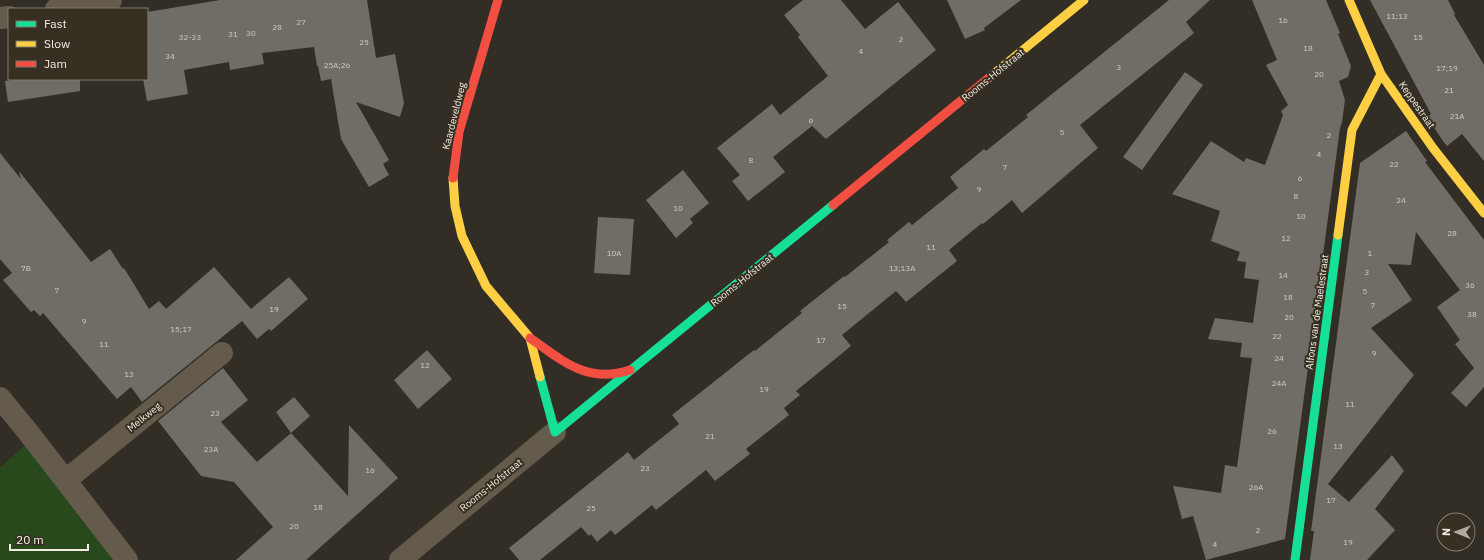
<svg xmlns="http://www.w3.org/2000/svg" width="1484" height="560" font-family="'IBM Plex Sans',sans-serif">
<rect width="100%" height="100%" fill="#322e26"/>
<path fill="#27491b" d="M25 445 114 560H0V468Z"/>
<path fill="#706d66" d="M220 0H367L376 58 395 54 404 103 400 117 356 102 389 160 383 164 389 175 369 187 341 139 331 79 321 81 318 66H317L314 47 262 53 264 64 230 70 229 62 184 70 188 94 147 101 143 79H147V12Z
M803 0H841L865 29 898 2 936 50 826 139 812 126 773 157 785 172 748 201 732 181 740 175 717 148 772 104 780 115 828 76 798 37 800 35 784 15Z
M947 0H1021L984 28 985 30 965 39Z
M1169 0H1210L1186 22 1194 33 1080 125 1098 148 1022 213 1012 200 983 224 982 223 949 250 957 261 906 302 896 291 842 335 851 346 796 391 800 395 784 408 789 415 746 449 750 454 715 481 706 470 656 510 652 505 615 535 611 530 597 542 591 534 589 536 581 527 540 560H519L509 548 628 452 634 460 679 424 672 415 754 350 755 351 802 313 800 311 844 276 845 277 889 242 887 240 909 222 912 225 958 188 950 177 984 149 986 151 1028 117 1026 115Z
M1252 0H1326L1340 33 1338 34 1351 66 1348 77 1339 81 1345 100 1342 122 1340 128 1285 539 1206 560 1193 516 1182 519 1173 486 1221 493 1225 465 1237 467 1252 358 1240 357 1242 343 1208 339 1215 318 1253 323 1259 280 1244 278 1246 262 1237 261 1240 252 1211 241 1220 211 1172 194 1211 141 1244 162 1246 158 1265 165 1283 115 1281 111 1288 105 1266 65 1277 60Z
M1370 0H1448L1455 14 1454 15 1484 65V161L1462 134 1447 146 1443 141 1427 117 1431 114Z
M1185 72 1203 85 1142 170 1123 157Z
M18 79H80V91L8 102 5 81Z
M1406 131 1427 161 1425 162 1484 240V387L1466 407 1451 393 1474 368 1455 344 1460 340 1437 307 1460 290 1416 232 1411 265 1388 264 1412 300 1371 328 1414 375 1328 484 1349 502 1392 455 1404 471 1375 509 1395 530 1367 560H1310L1314 531H1311L1360 163Z
M0 153 21 179 19 171 91 262 110 249 123 269 124 268 149 309 159 301 166 309 214 267 251 309 289 277 308 299 271 331 269 329 257 339 242 321 142 402 131 387 117 399 43 313 40 316 34 310 31 312 3 280 12 273 0 259Z
M683 170 709 203 690 219 693 223 676 238 646 200Z
M598 217 634 219 630 275 594 273Z
M427 350 452 379 418 409 394 380Z
M223 368 248 400 221 422 257 462 291 433 348 496 349 425 398 478 306 560H236L273 527 234 482 201 476 158 421Z
M294 397 310 416 291 433 276 412Z"/>
<g fill="none" stroke-linecap="round" stroke-linejoin="round">
<path stroke="#645b4d" stroke-width="22" d="M56 9 111 0
M0 18 9 17
M0 398 28 432 127 560
M66 480 222 353
M400 560 555 432"/>
<path stroke="#16e098" stroke-width="9" d="M540 377 555 432 833 205
M1295 560 1338 235"/>
<path stroke="#ffcf43" stroke-width="9" d="M1349 0 1381 74 1433 148 1484 213
M990 77 1084 0
M453 178 455 206 462 236 486 286 530 338 540 377
M1338 235 1352 130 1381 74"/>
<path stroke="#f24e42" stroke-width="9" d="M453 178 459 132 498 0
M833 205 990 77
M530 338C563 361 587 384 630 370"/>
</g>
<g text-anchor="middle" dominant-baseline="central" stroke-width="4" stroke-linejoin="round" paint-order="stroke">
<g font-size="8" fill="#d2cdc4">
<text x="1397" y="16">11;13</text>
<text x="1283" y="20">16</text>
<text x="301" y="22">27</text>
<text x="277" y="27">28</text>
<text x="251" y="33">30</text>
<text x="233" y="34">31</text>
<text x="190" y="37">32-33</text>
<text x="1418" y="37">15</text>
<text x="901" y="39">2</text>
<text x="364" y="42">25</text>
<text x="1308" y="48">18</text>
<text x="861" y="51">4</text>
<text x="170" y="56">34</text>
<text x="337" y="65">25A;26</text>
<text x="1119" y="67">3</text>
<text x="1447" y="68">17;19</text>
<text x="1319" y="74">20</text>
<text x="1449" y="90">21</text>
<text x="1457" y="116">21A</text>
<text x="811" y="120">6</text>
<text x="1062" y="132">5</text>
<text x="1329" y="135">2</text>
<text x="1319" y="154">4</text>
<text x="751" y="160">8</text>
<text x="1394" y="164">22</text>
<text x="1005" y="167">7</text>
<text x="1300" y="178">6</text>
<text x="979" y="189">9</text>
<text x="1296" y="196">8</text>
<text x="1401" y="200">24</text>
<text x="678" y="208">10</text>
<text x="1301" y="216">10</text>
<text x="1452" y="233">28</text>
<text x="1286" y="238">12</text>
<text x="931" y="247">11</text>
<text x="614" y="253">10A</text>
<text x="1370" y="253">1</text>
<text x="26" y="268">7B</text>
<text x="902" y="268">13;13A</text>
<text x="1367" y="272">3</text>
<text x="1283" y="275">14</text>
<text x="1470" y="285">36</text>
<text x="57" y="290">7</text>
<text x="1365" y="291">5</text>
<text x="1288" y="297">18</text>
<text x="1373" y="305">7</text>
<text x="842" y="306">15</text>
<text x="274" y="309">19</text>
<text x="1472" y="314">38</text>
<text x="1289" y="317">20</text>
<text x="84" y="321">9</text>
<text x="181" y="329">15;17</text>
<text x="1277" y="336">22</text>
<text x="821" y="340">17</text>
<text x="104" y="344">11</text>
<text x="1374" y="353">9</text>
<text x="1279" y="358">24</text>
<text x="425" y="365">12</text>
<text x="129" y="374">13</text>
<text x="1279" y="383">24A</text>
<text x="764" y="389">19</text>
<text x="1350" y="404">11</text>
<text x="215" y="413">23</text>
<text x="1272" y="431">26</text>
<text x="710" y="436">21</text>
<text x="1338" y="446">13</text>
<text x="211" y="449">23A</text>
<text x="645" y="468">23</text>
<text x="370" y="470">16</text>
<text x="1256" y="487">26A</text>
<text x="1331" y="500">17</text>
<text x="318" y="507">18</text>
<text x="591" y="508">25</text>
<text x="294" y="526">20</text>
<text x="1258" y="530">2</text>
<text x="1348" y="542">19</text>
<text x="1215" y="544">4</text>
</g>
<g font-size="10" fill="#f2ede4" stroke="#372f21">
<text transform="translate(993 75) rotate(-39)">Rooms-Hofstraat</text>
<text transform="translate(1417 105) rotate(55)">Keppestraat</text>
<text transform="translate(454 116) rotate(-76)">Kaardeveldweg</text>
<text transform="translate(742 280) rotate(-39)">Rooms-Hofstraat</text>
<text transform="translate(1317 312) rotate(-82)">Alfons van de Maelestraat</text>
<text transform="translate(144 417) rotate(-39)">Melkweg</text>
<text transform="translate(491 485) rotate(-39)">Rooms-Hofstraat</text>
</g>
</g>
<rect x="8" y="8" width="140" height="72" fill="#372f21" stroke="#827b6f"/>
<rect x="16" y="21" width="20" height="6" fill="#16e098" stroke="#827b6f"/>
<text x="44" y="28" font-size="12" fill="#f2ede4">Fast</text>
<rect x="16" y="41" width="20" height="6" fill="#ffcf43" stroke="#827b6f"/>
<text x="44" y="48" font-size="12" fill="#f2ede4">Slow</text>
<rect x="16" y="61" width="20" height="6" fill="#f24e42" stroke="#827b6f"/>
<text x="44" y="68" font-size="12" fill="#f2ede4">Jam</text>
<g transform="translate(1456 532) rotate(271)"><circle r="19" fill="#372f21" stroke="#827b6f"/>
<path d="M0-3L7 15L0 10L-7 15Z" fill="#afaaa2"/>
<text y="-6" font-size="11" font-weight="bold" text-anchor="middle" fill="#f2ede4">N</text>
</g>
<path d="M10 544v6h78v-6" fill="none" stroke="#f2ede4" stroke-width="2"/>
<text x="16" y="544" font-size="12" fill="#f2ede4" stroke="#372f21" stroke-width="3" paint-order="stroke">20 m</text>
</svg>
